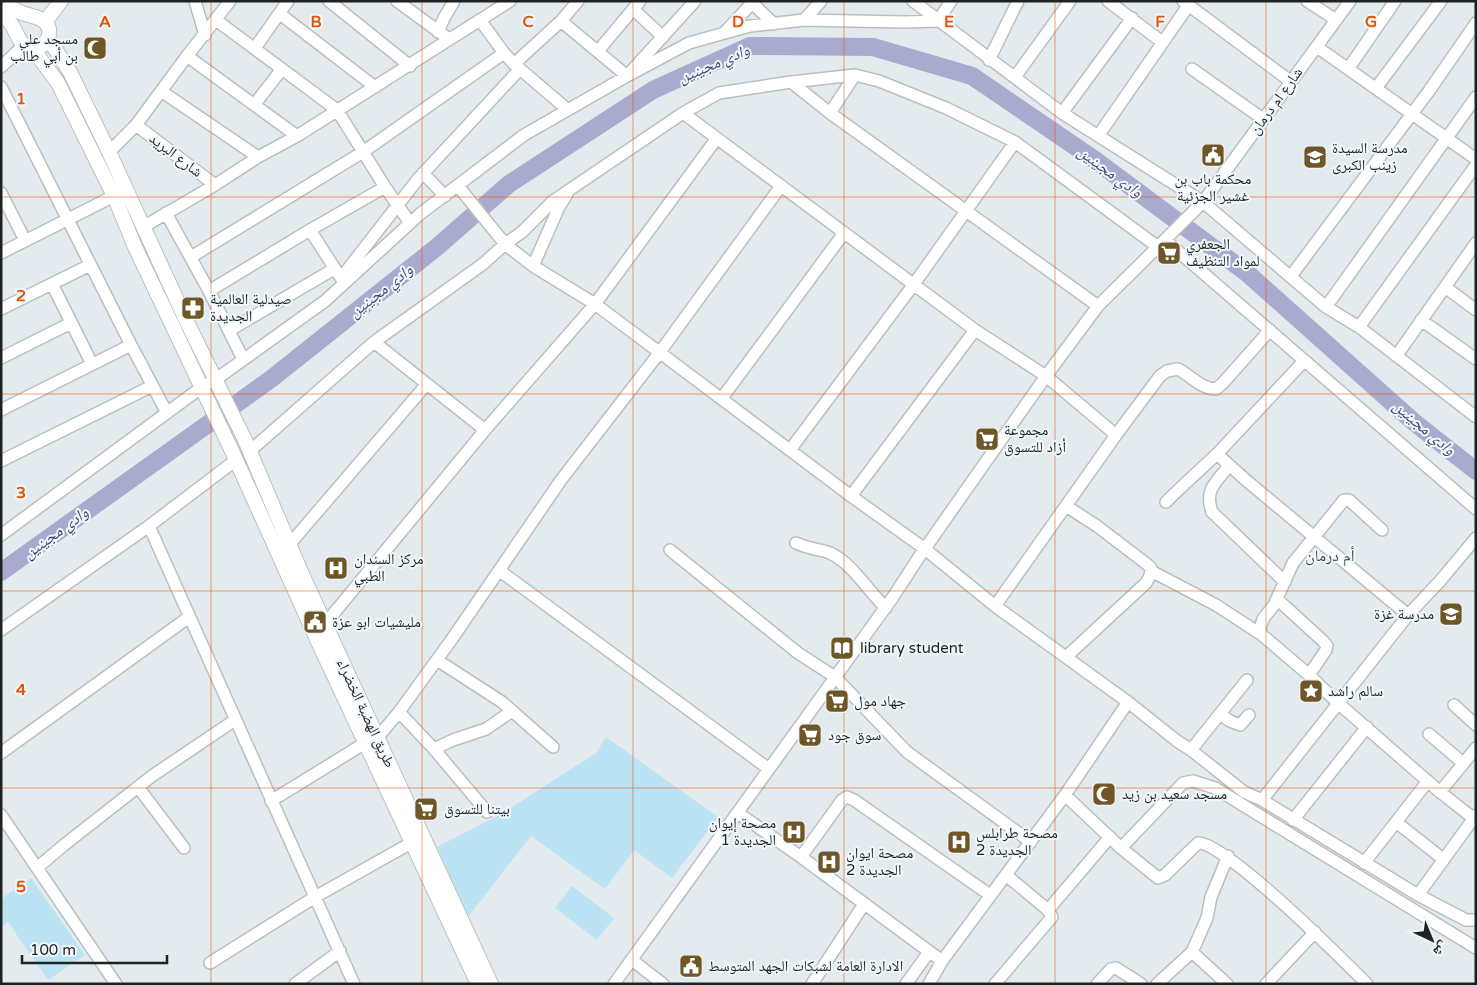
<svg xmlns="http://www.w3.org/2000/svg" width="1477" height="985" font-family="'Varela Round','Noto Naskh Arabic',sans-serif">
<rect width="100%" height="100%" fill="#e4ebee"/>
<path fill="#bce3f4" d="M606 737 718 817 672 878 634 850 605 889 531 836 468 917 437 847 503 813 596 753Z
M31 878 85 955 48 980 8 922 1 927V899Z
M572 886 614 918 597 940 555 908Z"/>
<g fill="none" stroke-linecap="round" stroke-linejoin="round">
<path stroke="#aaaacf" stroke-width="18" d="M1 572 271 379 437 247 509 184 653 90 750 46 873 47 972 76 1095 160 1247 273 1415 423 1476 471"/>
<g stroke="#b8bfc2" stroke-width="14">
<path id="minor" d="M195 1 205 35
M329 1 410 66
M397 1 449 39
M913 1 1062 113 1203 202 1326 307 1359 327 1476 417
M1108 1 1162 42
M1183 1 1290 81
M1307 1 1336 20
M752 3 774 24
M633 9 663 37
M280 14 375 87
M216 20 337 110 385 187 410 223
M480 20 504 53
M804 20 821 1
M561 21 627 76 695 1
M938 21 951 1
M438 32 444 18 454 1
M724 33 754 1
M1317 47 1476 159
M255 48 288 1
M598 51 640 1
M187 56 297 136
M989 60 1018 1
M1 67 24 45
M520 69 568 110
M1192 69 1263 119
M1348 69 1395 1
M1015 77 1070 1
M791 82 830 113 1098 306
M1 87 131 345 167 413
M1376 88 1441 1
M161 91 258 157
M254 105 282 69
M683 113 975 330 1046 376 1116 435 1160 376 1167 371 1178 369C1190 375 1201 389 1216 389L1223 383 1270 330
M830 113 855 75
M1062 113 1132 18
M136 125 215 185
M1098 136 1188 6
M109 152 136 125 187 56 230 1
M423 173 445 196
M1 193 25 240
M166 213 209 291 243 359
M143 227 215 185 258 157 297 136 510 1
M310 230 339 275
M1165 240 1476 509
M1 253 114 196
M191 257 363 152 504 53 514 64
M533 266 559 207 567 194
M1291 276 1429 91 1476 23
M341 278 418 179 520 69 514 64 561 21 578 1
M52 284 92 364
M1445 287 1476 310
M209 291 310 230 385 187
M1326 307 1476 97
M1 309 90 265
M1421 320 1476 359
M1359 327 1476 165
M230 330 334 269
M374 342 485 430
M1397 355 1476 243
M1 358 71 323
M1304 361 1217 454 1247 481 1408 615
M722 398 844 233
M1 410 131 345
M790 450 914 284 1015 142
M250 451 374 342 483 264 505 244 458 186
M1 461 152 386
M1229 466C1216 482 1204 490 1212 512L1285 582
M851 496 975 330
M1166 502C1183 485 1200 470 1217 454
M149 526 354 984
M1 535 202 387 215 380 325 301 420 214 524 135 627 76 689 43 750 26 804 20 904 22 938 21
M796 543C801 545 806 547 811 548 817 550 824 550 830 553 853 564 867 590 886 608
M289 545 426 385
M670 550 798 653 835 677 907 752 1031 842
M500 571 769 769
M1151 571 1216 605 1262 635 1309 675 1338 703 1440 792 1473 818
M1277 599 1323 641 1327 646 1326 650 1309 675
M995 606 1116 435
M325 624 485 430 595 304 717 138
M1 630 149 526 236 460
M1262 635 1260 629 1263 619 1274 605 1293 563 1344 500H1349L1382 530
M1066 657 1146 583 1150 576 1151 568 1148 565 1097 526 1066 506
M437 660 502 702 553 747
M1128 702 995 606 925 549 851 496 595 304 533 266 505 244 522 232 553 201 683 113 719 93 791 82 855 75 879 81 946 108 1015 142 1158 247
M1454 705 1476 725
M1220 714 1230 721 1240 725 1249 715
M1429 734 1463 763
M377 738 399 712
M434 749 453 740 486 729 512 711
M1191 750 1247 680
M1 753 189 617
M138 787 184 848
M1440 792 1476 748
M1065 795 1121 848 1158 878 1165 875 1198 843C1224 841 1343 960 1367 984
M1262 800 1408 615 1440 581 1476 538
M271 801 365 743
M487 812 434 749 399 712 452 639 561 480 660 352 781 186
M738 813 801 857 942 961
M1 815 116 984
M1293 820 1367 727
M1396 822 1443 859
M1121 848 1183 783 1193 781 1215 788 1476 948
M801 857 842 800 847 797 854 800 990 895
M1364 863 1428 781
M38 867 64 845 152 776 235 720
M1418 895 1476 815
M1048 910 1110 837
M1192 952 1227 984
M632 960 663 984
M210 963 315 897 411 843
M295 984 340 951
M614 984 893 597 919 557 1046 376 1098 306 1203 202 1350 1
M812 984 864 904
M906 984 929 952
M929 984 942 961 1065 795 1128 702 1177 741 1191 750 1244 792 1262 800 1418 895 1466 920H1476
M995 984 1052 917 1048 910 1006 875
M1097 984 1111 969 1116 968 1141 984
M1157 984 1192 952 1207 918 1211 897 1228 856
M1266 984 1315 932"/>
</g>
<g stroke="#b8bfc2" stroke-width="16">
<path id="major" d="M1 13C5 17 9 21 12 25 16 31 18 40 24 45 38 57 58 36 45 22 39 16 28 16 20 12 14 10 9 5 4 1
M45 22 61 1
M48 38 70 72 109 152 186 320 245 440 301 572 491 984
M33 49 58 83 114 196 135 247 232 451 314 633 478 984"/>
</g>
<use href="#minor" stroke="#fff" stroke-width="11"/>
<use href="#major" stroke="#fff" stroke-width="14"/>
</g>
<path fill="none" stroke="#de560d" stroke-width="1" stroke-opacity="0.55" d="M211 1V984M422 1V984M633 1V984M844 1V984M1055 1V984M1266 1V984M1 197H1476M1 394H1476M1 591H1476M1 788H1476"/>
<defs>
<g id="mosque-square" transform="scale(1.25)"><rect x="-9" y="-9" width="18" height="18" rx="4" fill="#6f5627" stroke="#f1f8fb"/><path d="M3.5-4.9A6 6 0 1 0 3.5 4.9A5 5 0 1 1 3.5-4.9Z" fill="#fff"/></g>
<g id="civic-square" transform="scale(1.25)"><rect x="-9" y="-9" width="18" height="18" rx="4" fill="#6f5627" stroke="#f1f8fb"/><path d="M-.6-6.5H3V-4.5H.6V-3L4-1V1h2V6H-6V1h2V-1L-.6-3ZM-1.2 2.5V6h2.4V2.5Z" fill="#fff"/></g>
<g id="school-square" transform="scale(1.25)"><rect x="-9" y="-9" width="18" height="18" rx="4" fill="#6f5627" stroke="#f1f8fb"/><path d="M0-5L7-2L0 1L-7-2ZM-4 1L0 2.5L4 1V4Q0 6-4 4Z" fill="#fff"/></g>
<g id="supermarket-square" transform="scale(1.25)"><rect x="-9" y="-9" width="18" height="18" rx="4" fill="#6f5627" stroke="#f1f8fb"/><path d="M-6-5.5h2.5l.6 2H6L4.5 2H-2.5L-4.4-4H-6ZM-1.5 3.2a1.3 1.3 0 1 0 .1 0ZM3 3.2a1.3 1.3 0 1 0 .1 0Z" fill="#fff"/></g>
<g id="pharmacy-square" transform="scale(1.25)"><rect x="-9" y="-9" width="18" height="18" rx="4" fill="#6f5627" stroke="#f1f8fb"/><path d="M-2-6h4v4h4v4h-4v4h-4v-4h-4v-4h4Z" fill="#fff"/></g>
<g id="hospital-square" transform="scale(1.25)"><rect x="-9" y="-9" width="18" height="18" rx="4" fill="#6f5627" stroke="#f1f8fb"/><path d="M-5-5h3v3.5h4V-5h3V5h-3V1.5h-4V5h-3Z" fill="#fff"/></g>
<g id="library-square" transform="scale(1.25)"><rect x="-9" y="-9" width="18" height="18" rx="4" fill="#6f5627" stroke="#f1f8fb"/><path d="M-6-4Q-3-5.5-.7-3.5V5Q-3 3-6 4ZM6-4Q3-5.5 .7-3.5V5Q3 3 6 4Z" fill="#fff"/></g>
<g id="sight-square" transform="scale(1.25)"><rect x="-9" y="-9" width="18" height="18" rx="4" fill="#6f5627" stroke="#f1f8fb"/><path d="M0-6L1.8-2.2L6-1.7L2.9 1.2L3.7 5.4L0 3.3L-3.7 5.4L-2.9 1.2L-6-1.7L-1.8-2.2Z" fill="#fff"/></g>
</defs>
<g fill-rule="evenodd">
<use href="#mosque-square" x="95" y="48"/>
<use href="#civic-square" x="1213" y="155"/>
<use href="#school-square" x="1315" y="157"/>
<use href="#supermarket-square" x="1169" y="253"/>
<use href="#pharmacy-square" x="193" y="308"/>
<use href="#supermarket-square" x="987" y="439"/>
<use href="#hospital-square" x="336" y="568"/>
<use href="#school-square" x="1451" y="614"/>
<use href="#civic-square" x="315" y="622"/>
<use href="#library-square" x="842" y="648"/>
<use href="#sight-square" x="1311" y="691"/>
<use href="#supermarket-square" x="837" y="701"/>
<use href="#supermarket-square" x="810" y="735"/>
<use href="#mosque-square" x="1104" y="794"/>
<use href="#supermarket-square" x="426" y="809"/>
<use href="#hospital-square" x="794" y="832"/>
<use href="#hospital-square" x="959" y="842"/>
<use href="#hospital-square" x="829" y="862"/>
<use href="#civic-square" x="691" y="966"/>
</g>
<g text-anchor="middle" dominant-baseline="central" stroke-width="4" stroke-linejoin="round" paint-order="stroke">
<g font-size="15" fill="#1f2223" stroke="#f1f8fb" text-anchor="start">
<text x="78" y="39" text-anchor="end">مسجد علي<tspan x="78" dy="17">بن أبي طالب</tspan></text>
<text x="1332" y="148">مدرسة السيدة<tspan x="1332" dy="17">زينب الكبرى</tspan></text>
<text x="1213" y="179" text-anchor="middle">محكمة باب بن<tspan x="1213" dy="17">غشير الجزئية</tspan></text>
<text x="1186" y="244">الجعفري<tspan x="1186" dy="17">لمواد التنظيف</tspan></text>
<text x="210" y="299">صيدلية العالمية<tspan x="210" dy="17">الجديدة</tspan></text>
<text x="1004" y="430">مجموعة<tspan x="1004" dy="17">أزاد للتسوق</tspan></text>
<text x="354" y="559">مركز السندان<tspan x="354" dy="17">الطبي</tspan></text>
<text x="1434" y="614" text-anchor="end">مدرسة غزة</text>
<text x="332" y="622">مليشيات ابو عزة</text>
<text x="860" y="648">library student</text>
<text x="1328" y="691">سالم راشد</text>
<text x="854" y="701">جهاد مول</text>
<text x="828" y="735">سوق جود</text>
<text x="1122" y="794">مسجد سعيد بن زيد</text>
<text x="444" y="809">بيتنا للتسوق</text>
<text x="776" y="823" text-anchor="end">مصحة إيوان<tspan x="776" dy="17">الجديدة 1</tspan></text>
<text x="976" y="833">مصحة طرابلس<tspan x="976" dy="17">الجديدة 2</tspan></text>
<text x="846" y="853">مصحة ايوان<tspan x="846" dy="17">الجديدة 2</tspan></text>
<text x="708" y="966">الادارة العامة لشبكات الجهد المتوسط</text>
</g>
<g font-size="15" fill="#1f2223" stroke="#f1f8fb">
<text transform="translate(1276 101) rotate(-54)">شارع ام درمان</text>
<text transform="translate(176 155) rotate(37)">شارع البريد</text>
<text transform="translate(366 713) rotate(65)">طريق الهضبة الخضراء</text>
</g>
<g font-size="16" font-style="italic" fill="#454274" stroke="#f1f8fb">
<text transform="translate(714 64) rotate(-23)">وادي مجينين</text>
<text transform="translate(1110 172) rotate(36)">وادي مجينين</text>
<text transform="translate(381 291) rotate(-38)">وادي مجينين</text>
<text transform="translate(1424 428) rotate(40)">وادي مجينين</text>
<text transform="translate(56 533) rotate(-36)">وادي مجينين</text>
</g>
<g font-size="16" fill="#41474a" stroke="#f1f8fb">
<text x="1330" y="556">أم درمان</text>
</g>
</g>
<g font-size="16" text-anchor="middle" font-weight="bold" fill="#de560d" stroke="#f1f8fb" stroke-width="4" stroke-linejoin="round" paint-order="stroke">
<text x="105" y="27">A</text>
<text x="316" y="27">B</text>
<text x="528" y="27">C</text>
<text x="738" y="27">D</text>
<text x="949" y="27">E</text>
<text x="1160" y="27">F</text>
<text x="1371" y="27">G</text>
<text x="21" y="104">1</text>
<text x="21" y="301">2</text>
<text x="21" y="498">3</text>
<text x="21" y="695">4</text>
<text x="21" y="892">5</text>
</g>
<rect width="1477" height="985" fill="none" stroke="#1f2223" stroke-width="5"/>
<g transform="translate(1432 940) rotate(136)" stroke="#f1f8fb" stroke-width="4" paint-order="stroke">
<path d="M0-4L9 19L0 12L-9 19Z" fill="#1f2223"/>
<text y="-8" font-size="14" font-weight="bold" text-anchor="middle" fill="#1f2223">ش</text>
</g>
<path d="M22 955v8h145v-8" fill="none" stroke="#1f2223" stroke-width="2.5"/>
<text x="30" y="955" font-size="15" fill="#1f2223" stroke="#f1f8fb" stroke-width="4" paint-order="stroke">100 m</text>
</svg>
